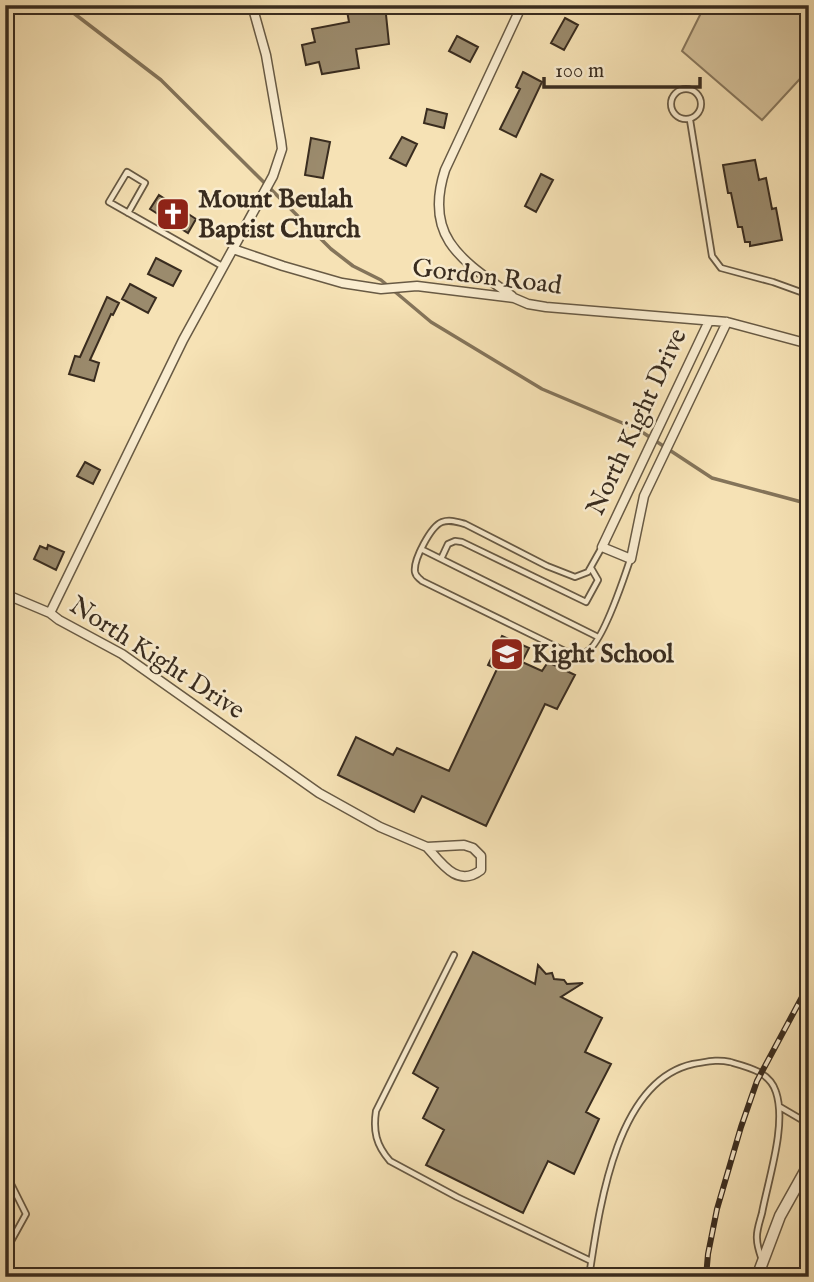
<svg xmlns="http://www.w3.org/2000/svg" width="814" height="1282" font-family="'IM FELL English',serif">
<rect width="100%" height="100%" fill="#f6e2b5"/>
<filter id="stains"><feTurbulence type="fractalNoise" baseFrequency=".00286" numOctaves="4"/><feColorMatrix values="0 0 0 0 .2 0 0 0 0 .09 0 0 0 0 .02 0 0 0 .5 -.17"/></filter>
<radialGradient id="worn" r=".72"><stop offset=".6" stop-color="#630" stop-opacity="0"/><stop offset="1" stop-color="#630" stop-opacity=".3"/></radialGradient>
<path fill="#d6c39c" stroke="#88785e" stroke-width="2" d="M705 5H809V69L762 120 682 51Z"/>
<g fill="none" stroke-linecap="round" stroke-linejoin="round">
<path stroke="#84745a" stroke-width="3.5" d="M63 5 161 80 331 249 353 266 381 280 431 322 542 389 639 430 712 478 809 504"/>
</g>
<path fill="#9b8b6d" stroke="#392c1f" stroke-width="2" d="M346 5H385L389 44 356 49 359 68 322 74 319 62 306 65 302 45 315 42 312 29 349 22Z
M565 18 578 25 564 50 551 43Z
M457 36 478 47 470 62 449 51Z
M523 72 542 82 516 137 500 129 520 89 516 87Z
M427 109 447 114 444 128 424 123Z
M402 137 417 144 406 166 390 158Z
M311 138 330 142 323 178 305 175Z
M755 160 759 180 766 178 772 209 776 208 782 240 750 246V242H745L742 227H738L731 193H728L723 165Z
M541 174 553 180 536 212 525 206Z
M159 195 196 219 188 233 150 209Z
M156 258 181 271 173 286 148 274Z
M130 284 156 298 148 313 122 299Z
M107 297 119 303 113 315 111 314 90 360 99 363 94 381 69 374 75 356 80 357Z
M85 462 100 470 93 484 77 476Z
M48 545 64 552 56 570 34 559 40 546 47 549Z
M502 636 529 648 522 662 542 671 548 662 575 675 557 709 545 704 486 826 422 796 414 812 338 775 356 737 393 755 397 748 449 771 497 669 488 665Z
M473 952 535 984 538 965 546 974 552 973 554 979 564 980 567 984 583 983 561 997 602 1018 585 1052 611 1064 586 1112 599 1119 574 1174 548 1161 523 1213 426 1165 444 1130 423 1118 438 1088 413 1073Z"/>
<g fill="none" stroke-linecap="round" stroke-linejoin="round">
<g stroke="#685a44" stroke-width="8">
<path id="service" d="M671 104a15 15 0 1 1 30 0a15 15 0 1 1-30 0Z
M690 120 712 256 721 268 773 282 809 295
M128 213 145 183 127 172 109 202 222 266
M602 547 588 572 575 577 547 566 465 524C457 522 450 519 442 522 431 526 413 560 415 572 416 577 418 577 422 581L565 651C572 653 578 656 586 652 602 645 624 578 630 560
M421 549 598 637
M441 559 448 544 455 541 462 542 586 602 598 580 591 568
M454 955 376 1111C373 1131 376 1145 390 1161L457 1197 591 1261
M780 1107 809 1124
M5 1172 26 1214 5 1252
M589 1277C599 1211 615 1081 693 1064 707 1062 716 1059 730 1062 748 1067 770 1072 776 1092 787 1125 768 1180 762 1213 760 1221 756 1231 757 1239 757 1246 760 1254 762 1260"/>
</g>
<g stroke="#685a44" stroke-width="11">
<path id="minor" d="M233 249 283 266 342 283 381 289 417 286 514 298 528 304 546 307 727 322 809 344
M512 296C463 261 423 238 445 170L522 5
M709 321 602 547 631 559 644 496 727 322
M5 594 50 613 59 620 122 654 319 793 380 827 427 847 464 845 473 848 481 856V870C458 888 442 864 427 847
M50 613 183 340 273 176 282 149 281 141 266 55 252 5"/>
</g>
<g stroke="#685a44" stroke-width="13">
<path id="tertiary" d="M757 1277 780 1216 809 1164"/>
</g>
<use href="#service" stroke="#f9eccf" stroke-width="4.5"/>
<use href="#minor" stroke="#f9eccf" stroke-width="8"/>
<use href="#tertiary" stroke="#f9eccf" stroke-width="10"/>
<g stroke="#392c1f" stroke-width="6">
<path id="rail" d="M706 1277 708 1254 717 1209 741 1127 757 1081 809 984"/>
</g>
<use href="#rail" stroke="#f9eccf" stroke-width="3.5" stroke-dasharray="10" stroke-linecap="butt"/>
</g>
<defs>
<g id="church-square" transform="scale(1.75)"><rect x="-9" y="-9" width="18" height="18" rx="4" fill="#8f2418" stroke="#f9eccf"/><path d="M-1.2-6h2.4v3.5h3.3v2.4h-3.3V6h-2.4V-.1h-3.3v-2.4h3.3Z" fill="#fff"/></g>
<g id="school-square" transform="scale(1.75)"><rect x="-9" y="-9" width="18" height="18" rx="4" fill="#8f2418" stroke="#f9eccf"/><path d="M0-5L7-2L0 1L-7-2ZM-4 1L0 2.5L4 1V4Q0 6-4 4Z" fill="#fff"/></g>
</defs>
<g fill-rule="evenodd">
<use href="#church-square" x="173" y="214"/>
<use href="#school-square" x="507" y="654"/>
</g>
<g text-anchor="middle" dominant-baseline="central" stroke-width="5" stroke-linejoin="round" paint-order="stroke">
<g font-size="26" font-weight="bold" fill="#392c1f" stroke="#f9eccf" text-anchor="start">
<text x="198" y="199">Mount Beulah<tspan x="198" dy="30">Baptist Church</tspan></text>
<text x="532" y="654">Kight School</text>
</g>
<g font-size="26" fill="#392c1f" stroke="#f9eccf">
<text transform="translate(487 277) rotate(7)">Gordon Road</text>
<text transform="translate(637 422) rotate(-65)">North Kight Drive</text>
<text transform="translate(157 658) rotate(33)">North Kight Drive</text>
</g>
</g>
<rect width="814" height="1282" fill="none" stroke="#f6e2b5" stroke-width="28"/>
<rect x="7" y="7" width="800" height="1268" fill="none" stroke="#392c1f" stroke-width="3.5"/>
<rect x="14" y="14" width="786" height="1254" fill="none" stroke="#392c1f" stroke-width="2"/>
<path d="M544 77v10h156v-10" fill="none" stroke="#392c1f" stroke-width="3.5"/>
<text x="555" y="77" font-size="21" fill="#392c1f" stroke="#f9eccf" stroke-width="5" paint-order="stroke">100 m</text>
<rect width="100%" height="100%" filter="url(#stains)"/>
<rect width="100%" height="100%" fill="url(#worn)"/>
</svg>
